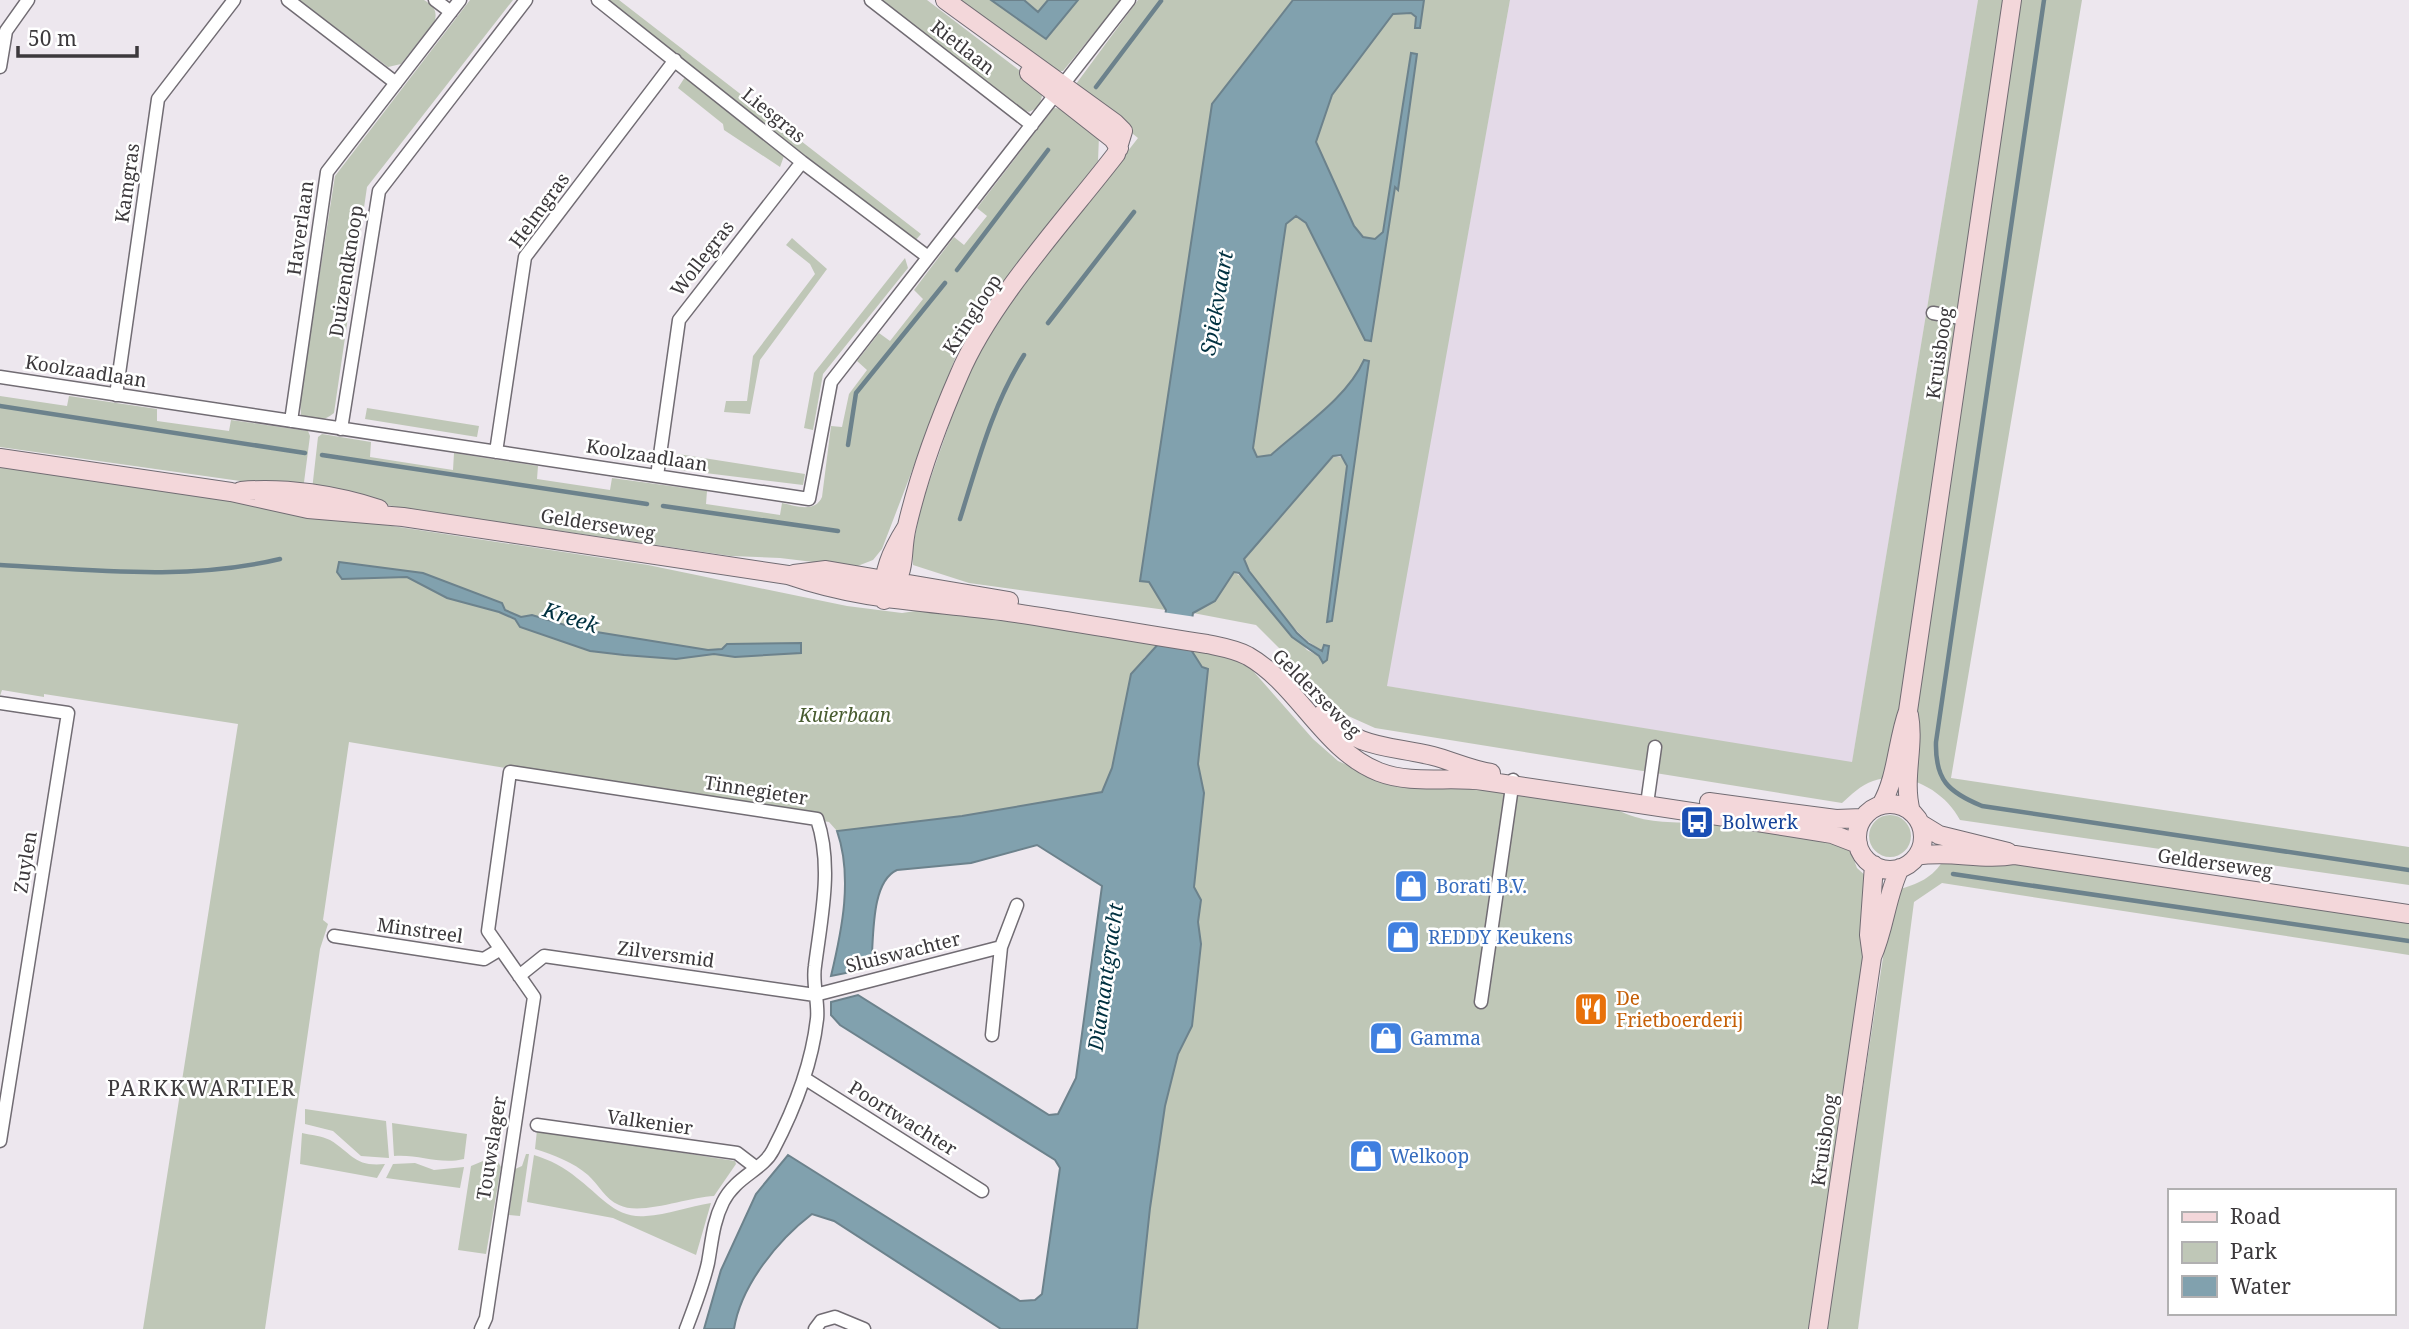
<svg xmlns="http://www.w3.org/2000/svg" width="2409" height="1329" font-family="'Noto Serif',serif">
<rect width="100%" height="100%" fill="#ede7ee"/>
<path fill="#e4dae8" d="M1510 0H1978L1852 763 1386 686Z"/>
<path fill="#bfc7b7" d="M299 0H424C434 6 437 10 435 21L401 64 388 67Z
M470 0H513L367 187 334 413C324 422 312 422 301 415L300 400 335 176Z
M605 0H619L921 234 915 241Z
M879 0H927L1036 83 1042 96 1039 107 1029 112 1019 108Z
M955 0H1121L1063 71H1057Z
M1138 0H1293L1212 104 1141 581 1149 582 1166 610 969 583 913 565 912 551 921 506 968 370 1005 309 1138 138 1081 92 1076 84Z
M1424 0H1510L1387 686 1852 762 1978 0H2082L1951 778 2409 847V885L1960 820C1945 791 1907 769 1873 781 1861 785 1851 795 1842 803L1375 728 1346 715 1256 625 1193 613 1215 601 1234 572 1246 580 1307 650 1319 656 1323 651C1292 635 1271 598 1249 571L1244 559 1334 456 1345 458 1347 476 1364 360C1346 398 1301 428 1271 455L1257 457 1253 448 1286 224 1296 216 1306 223 1365 340 1371 341 1395 186 1398 189 1417 54 1383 232 1375 239 1363 237 1354 226 1316 142 1332 95 1393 14 1411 13 1416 17V28H1420Z
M685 77 784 156 780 167 724 130 723 124 678 88Z
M1054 108 1066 109 1099 136 1098 161 1000 286 961 343 882 549 873 560 855 567 780 558 731 556 397 507 312 490 318 437 322 434 371 442 370 457 453 470 454 453 538 466 537 479 610 490 612 478 707 491 706 504 780 515 782 503C796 506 815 513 822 497L831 426 842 427 849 394 867 370 857 361 879 333 890 341 923 299 914 290 954 237 964 245 987 216 977 208Z
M792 238 827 269 760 360 750 414 724 412 726 401H747L753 356 815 274 810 264 786 245Z
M905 258 908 268 823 374 813 430 804 428 814 373Z
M0 396 67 406 69 396 157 409V421L229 431 231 420 308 431 310 436 303 490 0 447Z
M367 408 479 426 477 437 365 419Z
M678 454 805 474 803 485 681 470Z
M0 466 648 565 847 606 902 613 937 608 1161 641 1144 658 1106 806 964 816 837 831 829 822 349 742 323 920 328 924 320 949 265 1329H143L238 724 44 694V697L2 690 0 696Z
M1188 645 1239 655 1313 739 1338 761 1368 774 1434 788 1473 786 1616 809C1649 827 1682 821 1718 823 1760 825 1805 837 1848 844L1857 868 1868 878 1863 962 1811 1329H1137L1150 1208 1165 1106 1178 1054 1192 1026 1201 944 1198 922 1201 900 1194 887 1204 793 1198 764 1208 669 1202 668Z
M1869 836a21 21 0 1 1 42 0a21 21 0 1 1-42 0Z
M1944 859 2009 862 2409 922V955L1942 883 1914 902 1858 1329H1826L1888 925 1897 890C1918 884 1933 878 1944 859Z
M305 1109 386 1121 389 1158 361 1156 333 1131 305 1124Z
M392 1123 467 1134 464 1159C439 1165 419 1154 394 1156Z
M537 1130 735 1161 736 1164 714 1196C688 1197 641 1216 619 1205 605 1199 599 1185 588 1175 573 1162 554 1155 535 1149Z
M302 1133C311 1135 322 1136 330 1140 353 1154 354 1167 385 1164L377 1178 300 1164Z
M526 1154H529L520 1216 509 1215 515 1169 522 1166Z
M534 1155C550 1160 564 1167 577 1178 599 1194 615 1219 646 1216 667 1215 690 1206 711 1203L696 1255 613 1218 527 1202Z
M495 1156 501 1167 486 1254 458 1250 471 1166Z
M415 1163 434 1170 464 1167 460 1188 386 1178 393 1164Z"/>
<path fill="#81a1ae" stroke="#6c828c" stroke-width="2" d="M991 0H1024L1038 12 1048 0H1078L1046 39Z
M1293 0H1424L1420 28H1415L1416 17 1411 13 1393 14 1332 95 1316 142 1354 226 1363 237 1375 239 1383 232 1411 53 1417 54 1398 190 1395 187 1371 341 1365 340 1306 223 1296 216 1286 224 1253 448 1257 457 1271 455C1302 427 1347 398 1364 360L1369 361 1332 621 1327 622 1347 466 1341 455 1333 456 1244 559 1249 571 1297 633 1308 643 1322 651 1324 645 1329 646 1327 660 1323 663 1319 656 1292 637 1239 573 1234 572 1215 601 1193 613 1188 645 1202 667 1208 669 1198 764 1204 793 1194 887 1201 900 1198 922 1201 944 1192 1026 1178 1054 1165 1106 1150 1208 1137 1329H1001L834 1221 812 1214C778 1240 741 1285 734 1329H704L721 1270 756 1194 788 1155 1020 1301 1035 1300 1042 1294 1060 1168 1055 1160 840 1025 831 1015V1002L858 995 1049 1115 1058 1114 1076 1078 1102 886 1037 845 971 863 897 870C870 882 874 940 871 968L831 976C842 930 853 877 837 831L962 816 1102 792 1112 768 1131 674 1161 641 1166 610 1149 582 1140 581 1212 104Z
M339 562 423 573 502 603 505 610 521 617 532 615 578 629 708 650 722 649 727 644 801 643V653L735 657 714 654 676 659 624 655 590 651 520 627 515 619 499 612 447 598 407 577 342 579 337 572Z"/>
<path fill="#ede7ee" d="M1162 612 1196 617 1192 645 1158 640Z"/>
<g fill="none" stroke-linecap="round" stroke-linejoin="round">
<path stroke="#6c828c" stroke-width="4.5" d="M2044 0 1936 742C1935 780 1948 792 1982 806L2409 870
M1096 87 1161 1
M957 270 1048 150
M1048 323 1134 212
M0 406 305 453
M848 445 856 393 945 283
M322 455 647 504
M663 506 838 531
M960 519C978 462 992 406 1024 355
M0 565C93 570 188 581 280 559
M1953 874 2409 941"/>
<g stroke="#716c73" stroke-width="15">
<path id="street" d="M288 0 396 83
M435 0 451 12
M598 0 802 162 928 257
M871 0 1032 125
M0 67 6 31 28 0
M1933 313 1966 319
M0 377 809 499 831 382 1129 0
M116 395 158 99 234 0
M291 421 327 172 460 0
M341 429 379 191 526 0
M496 452 525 257 675 60
M657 476 679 320 802 162
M0 703 68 713 0 1141
M1647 804 1655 747
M334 936 484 959 499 950
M1001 947 1017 905
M519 976 544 956 815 995 1001 947 992 1035
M1481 1002 1513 780
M804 1078 982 1191
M537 1125 737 1153 754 1166
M481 1329 486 1318 534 997 488 931 510 772 817 819C833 866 821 918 815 966 812 983 819 1002 817 1019 812 1063 794 1110 773 1150 763 1170 736 1176 723 1202 713 1222 712 1241 708 1263 703 1285 694 1308 686 1329
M815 1329 821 1321 835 1317 864 1329"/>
</g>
<g stroke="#716c73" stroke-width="20">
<path id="secondary" d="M1029 73 1113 139 1119 148
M0 458 231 492 308 509 403 517 788 575C863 601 925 601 1002 611 1071 621 1139 634 1207 644 1221 647 1235 649 1248 656 1299 685 1323 750 1379 772 1413 785 1449 776 1484 781 1600 798 1716 815 1832 834L1858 844
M241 491C286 487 336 495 379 509
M906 528C891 552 882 572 884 600 910 566 899 561 907 526 919 475 938 423 959 375 990 301 1066 219 1116 154L1123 131 1115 123 945 0
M794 574 826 570 1009 601
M1323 713C1358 750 1388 745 1433 756 1452 761 1471 770 1491 773
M1909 715C1915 747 1902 779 1911 812
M1709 802 1836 819 1862 818
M1857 837a33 33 0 1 1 66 0a33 33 0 1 1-66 0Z
M1881 805C1897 778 1897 741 1908 711L2012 0
M1921 824 1939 835 2008 852
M1917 856C1950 850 1982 861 2015 855L2409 914
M1872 957C1885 928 1886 897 1900 868
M1818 1329 1872 957 1869 935 1874 865"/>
</g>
<use href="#street" stroke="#fff" stroke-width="12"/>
<use href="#secondary" stroke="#f3d7da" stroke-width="18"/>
</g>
<defs>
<g id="bus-square" transform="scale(1.75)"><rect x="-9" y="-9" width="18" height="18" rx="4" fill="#1a4fb4" stroke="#fff"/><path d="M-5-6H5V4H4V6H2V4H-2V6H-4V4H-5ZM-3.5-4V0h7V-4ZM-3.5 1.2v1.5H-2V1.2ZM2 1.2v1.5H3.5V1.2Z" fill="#fff"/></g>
<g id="shop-square" transform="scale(1.75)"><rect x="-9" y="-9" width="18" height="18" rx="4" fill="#3f7fe0" stroke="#fff"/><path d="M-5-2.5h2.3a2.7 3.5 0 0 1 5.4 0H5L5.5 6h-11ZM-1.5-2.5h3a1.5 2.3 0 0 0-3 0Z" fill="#fff"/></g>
<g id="restaurant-square" transform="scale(1.75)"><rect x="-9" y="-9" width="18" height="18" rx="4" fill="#e8710a" stroke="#fff"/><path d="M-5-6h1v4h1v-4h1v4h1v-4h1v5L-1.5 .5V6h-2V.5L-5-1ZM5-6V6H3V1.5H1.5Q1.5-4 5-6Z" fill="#fff"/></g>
</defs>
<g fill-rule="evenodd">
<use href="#bus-square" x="1697" y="822"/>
<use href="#shop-square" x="1411" y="886"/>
<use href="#shop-square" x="1403" y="937"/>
<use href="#restaurant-square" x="1591" y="1009"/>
<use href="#shop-square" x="1386" y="1038"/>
<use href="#shop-square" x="1366" y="1156"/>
</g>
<g text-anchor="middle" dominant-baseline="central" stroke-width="5" stroke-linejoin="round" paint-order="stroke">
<g font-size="19" fill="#3c393c" stroke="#fff">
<text transform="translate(963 47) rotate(38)">Rietlaan</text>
<text transform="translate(774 115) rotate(39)">Liesgras</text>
<text transform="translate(127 183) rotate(-82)">Kamgras</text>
<text transform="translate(539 210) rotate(-54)">Helmgras</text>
<text transform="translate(300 228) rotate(-82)">Haverlaan</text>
<text transform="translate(702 258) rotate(-52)">Wollegras</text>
<text transform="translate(346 271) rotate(-81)">Duizendknoop</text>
<text transform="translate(972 314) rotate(-57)">Kringloop</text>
<text transform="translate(1939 353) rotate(-82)">Kruisboog</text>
<text transform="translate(86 371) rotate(9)">Koolzaadlaan</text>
<text transform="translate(647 455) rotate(9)">Koolzaadlaan</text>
<text transform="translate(598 524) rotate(9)">Gelderseweg</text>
<text transform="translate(1317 693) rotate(45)">Gelderseweg</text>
<text transform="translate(756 790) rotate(9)">Tinnegieter</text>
<text transform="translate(25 862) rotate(-81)">Zuylen</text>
<text transform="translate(2215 863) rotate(8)">Gelderseweg</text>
<text transform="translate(420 930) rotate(8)">Minstreel</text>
<text transform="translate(903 952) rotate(-14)">Sluiswachter</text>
<text transform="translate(666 954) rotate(8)">Zilversmid</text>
<text transform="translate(903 1118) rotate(32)">Poortwachter</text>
<text transform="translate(650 1122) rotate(8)">Valkenier</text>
<text transform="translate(1824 1140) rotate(-82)">Kruisboog</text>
<text transform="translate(491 1148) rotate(-81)">Touwslager</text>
</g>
<g font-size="19" font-style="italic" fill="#485c30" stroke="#fff">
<text x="845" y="715">Kuierbaan</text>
</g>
<g font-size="19" fill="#164399" stroke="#fff" text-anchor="start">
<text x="1722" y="822">Bolwerk</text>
</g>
<g font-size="19" fill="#366cbe" stroke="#fff" text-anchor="start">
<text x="1436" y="886">Borati B.V.</text>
<text x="1428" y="937">REDDY Keukens</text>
<text x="1410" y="1038">Gamma</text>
<text x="1390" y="1156">Welkoop</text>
</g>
<g font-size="19" fill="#c56008" stroke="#fff" text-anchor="start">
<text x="1616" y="998">De<tspan x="1616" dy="22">Frietboerderij</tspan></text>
</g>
<g font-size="21" font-style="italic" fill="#003140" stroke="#fff">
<text transform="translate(1216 303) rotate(-80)">Spiekvaart</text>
<text transform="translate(571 617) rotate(18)">Kreek</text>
<text transform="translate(1105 977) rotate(-82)">Diamantgracht</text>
</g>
<g font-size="21" letter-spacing="2" fill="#3c393c" stroke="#fff">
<text x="202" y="1088">PARKKWARTIER</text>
</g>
</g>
<rect x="2168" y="1189" width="228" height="126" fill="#ffffff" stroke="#b1b0b1" stroke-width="2"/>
<rect x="2182" y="1212" width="35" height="10" fill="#f3d7da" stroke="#b1b0b1" stroke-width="2"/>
<text x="2230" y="1224" font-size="21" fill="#3c393c">Road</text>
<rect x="2182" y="1242" width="35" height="21" fill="#bfc7b7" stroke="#b1b0b1" stroke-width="2"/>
<text x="2230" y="1259" font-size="21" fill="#3c393c">Park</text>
<rect x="2182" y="1276" width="35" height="21" fill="#81a1ae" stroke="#b1b0b1" stroke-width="2"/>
<text x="2230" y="1294" font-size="21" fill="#3c393c">Water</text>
<path d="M18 46v10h119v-10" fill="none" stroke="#3c393c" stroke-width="3.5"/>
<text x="28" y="46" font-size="21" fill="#3c393c" stroke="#ffffff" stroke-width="5" paint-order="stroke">50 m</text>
</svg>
